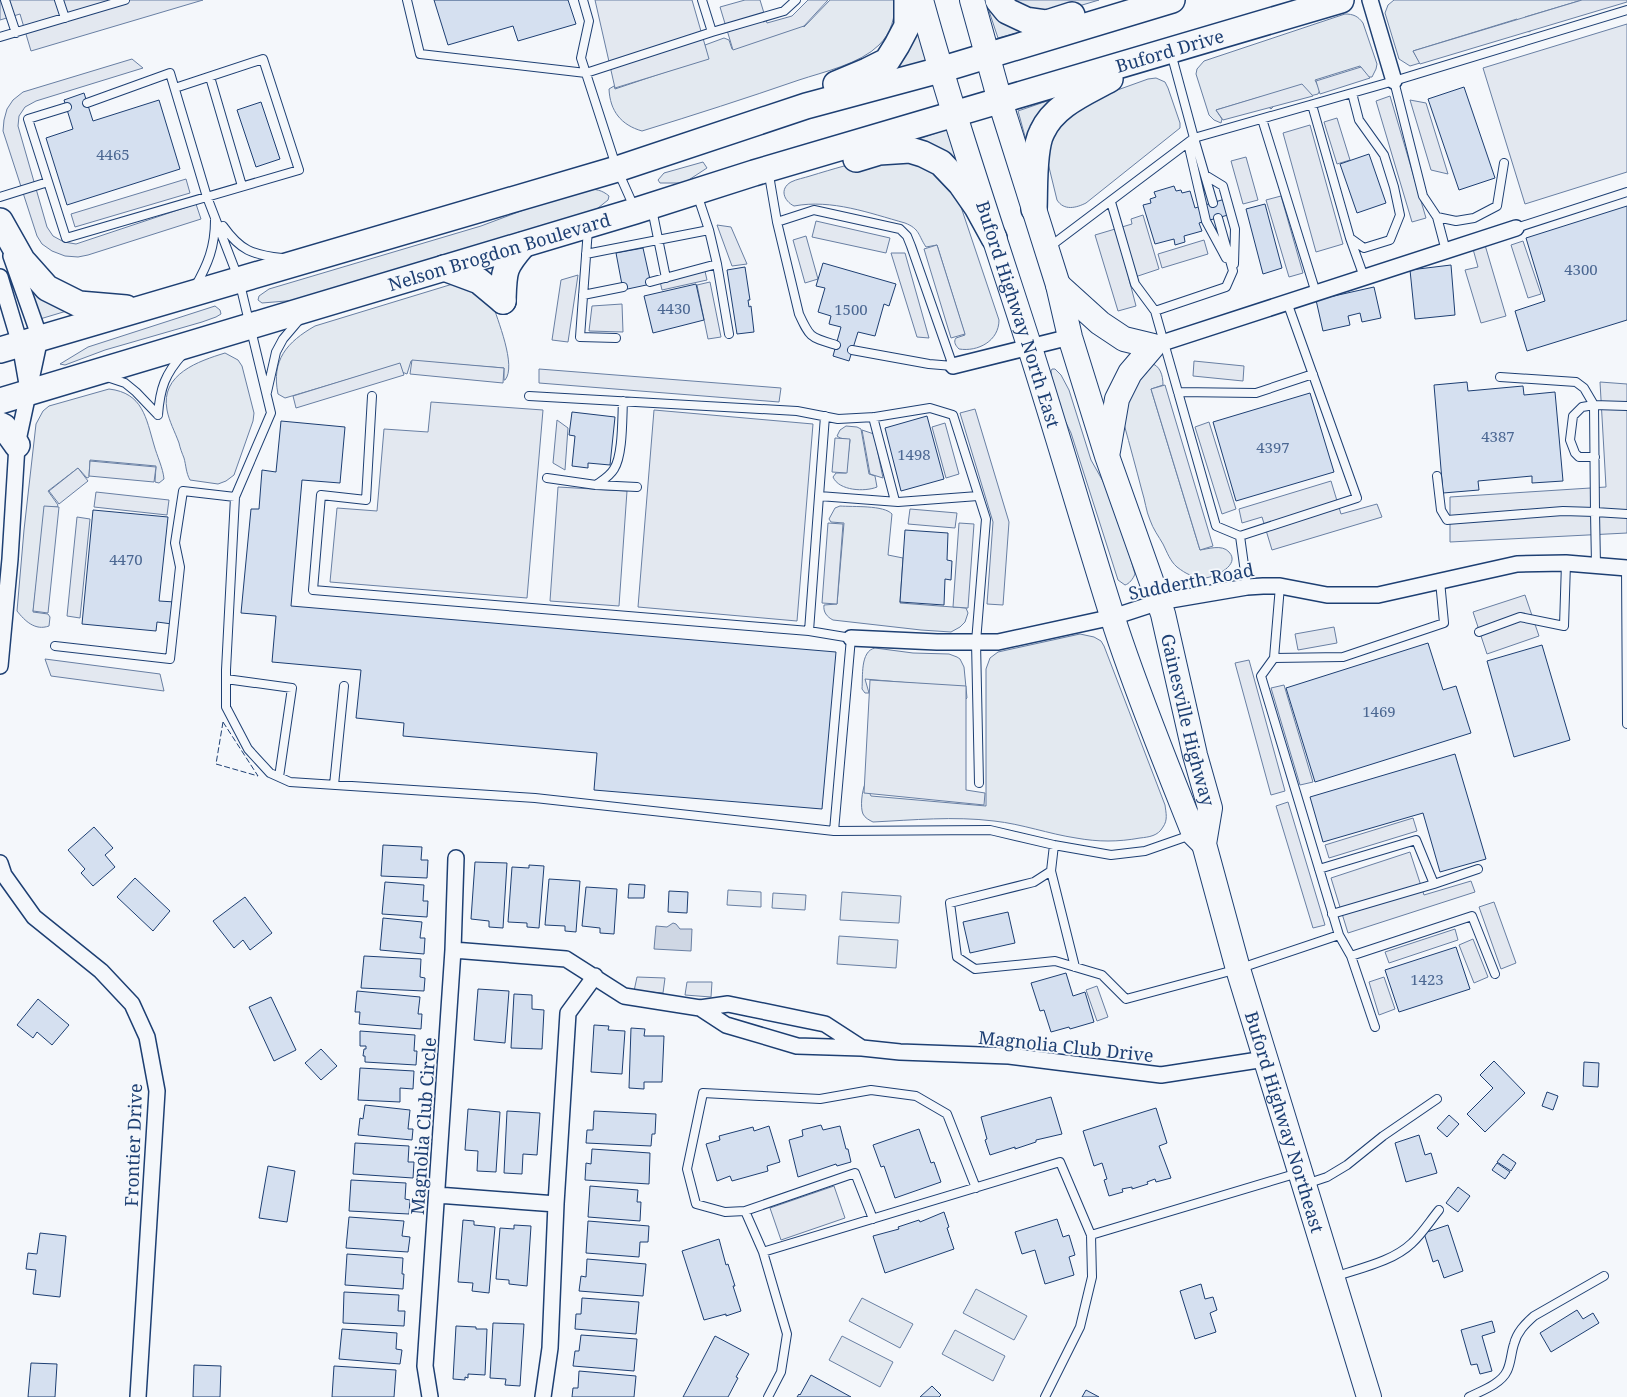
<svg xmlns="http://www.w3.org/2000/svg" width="1627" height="1397" font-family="'Noto Serif',serif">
<rect width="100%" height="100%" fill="#f4f7fb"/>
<path fill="#e3e9f0" stroke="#687fa3" d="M830 0H894C896 17 891 33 879 45 860 64 823 72 799 80 747 98 694 115 642 131 621 125 610 111 609 89L614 86 615 89 707 58 705 45 724 38 729 40 732 49 795 28 794 18 804 27Z
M1010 0H1099L1052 14 1037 13Z
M1394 0H1582L1525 17 1532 30 1529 32 1524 29 1517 19 1413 51 1420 63 1410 66 1399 59 1385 13 1388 5Z
M986 2 1029 30 998 38Z
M1345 14C1353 14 1358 16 1363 23L1377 64 1376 69 1372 77H1368L1360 66 1315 80 1320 90 1318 94 1274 105 1273 107 1271 109 1265 104 1260 97 1216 110 1222 119 1221 123 1214 120 1209 115 1196 74 1197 69 1204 61Z
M917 29 927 59 924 61 887 72Z
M1156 78 1165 82 1168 88 1180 123V128L1086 203C1076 208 1064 211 1057 200L1047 159 1050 143 1062 120 1087 101 1148 79Z
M1053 99 1026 140 1018 111Z
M945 130 948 131 959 168 916 140Z
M879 158 930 166 958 198 999 320C999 341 978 352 959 349 956 346 953 342 956 338L965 335 937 245 926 247C918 235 920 229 905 223 869 213 832 199 794 206 784 201 779 189 791 182 797 179 804 178 810 176 833 169 856 162 879 158Z
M703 162 707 168 684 183H660L658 180 664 173Z
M586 189C596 189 602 190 609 196L608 200 593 212 298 300 262 303 258 300 259 296 269 289 481 226 577 190Z
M26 279 70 310 40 319Z
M456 283 492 302C497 319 517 366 505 380H504V368L411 361 407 374 402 372 400 364 285 398 278 394C271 360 287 342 315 326Z
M215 306 220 310 221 314 216 317 202 322 105 350 65 365 60 364 88 347Z
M225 353 238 360 242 366 254 413 253 421 234 475 226 481 218 484 190 480C186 473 186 465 184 458 182 453 180 448 179 443 175 432 169 421 167 410 160 374 199 361 225 353Z
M1150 363C1160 365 1163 375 1163 385L1151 389 1200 550C1208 549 1222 544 1229 552 1241 565 1215 577 1205 578 1194 578 1186 574 1177 567 1170 561 1167 552 1163 544 1159 537 1153 529 1150 520 1146 511 1145 500 1142 491 1136 468 1130 446 1124 424L1122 407Z
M1052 369H1055L1061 375 1069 390 1091 460 1113 499 1135 574C1133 579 1129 584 1125 585L1118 580 1071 433 1054 398 1051 371Z
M109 389C143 393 146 418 154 445 157 456 163 468 164 479L159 483 155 482 156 466 90 460 89 477 87 478 78 468 48 491 58 505 57 507H46L33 612 48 614 50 617 49 626C35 631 25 621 17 611L24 530 36 424 43 411 49 406Z
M846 426 857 427 861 429 869 474 875 476 877 487C865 492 839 491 833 477L836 473H846L850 440 840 438 837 436 840 430Z
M840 506C853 507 884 505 892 514L888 555 903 558 900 603 966 608 968 613 965 622 960 627 951 632 921 630 833 620C827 617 823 612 824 605L837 604 844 523 831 522 829 519 835 508Z
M1080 634 1094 637 1101 641 1104 646 1165 805C1166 813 1168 820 1163 827 1158 836 1149 837 1140 838 1118 842 1098 842 1076 838 1049 834 1022 824 994 821 954 816 913 820 873 822 869 820 865 818 863 814 860 807 862 791 865 784L871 796 986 806V669L990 658 998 652Z
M875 648 913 653 949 654 957 657 960 659 964 667 967 698 965 700 956 687 865 679 869 693H865L862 689C863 677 860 651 875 648Z
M728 890 761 892V907L727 905Z
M842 892 901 896 899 923 840 920Z
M773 893 806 895 805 910 772 908Z
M839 936 898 940 896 968 837 964Z
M976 1289 1027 1316 1014 1340 963 1313Z
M862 1298 913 1324 900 1348 849 1321Z
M955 1330 1005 1356 993 1381 942 1354Z
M842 1336 893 1362 880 1387 829 1360Z"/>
<path fill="#e3e8f0" stroke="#687fa3" d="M0 0H203L31 51 20 14 0 20Z
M595 0H692L709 59 615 88Z
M745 0H760L767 23 792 16 808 0H828L804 26 733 50 720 7Z
M1582 0H1627V2L1420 64 1413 51Z
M1627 24V172L1525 204 1483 68Z
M132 59 143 68 36 101 25 107 19 116 18 126 47 227 53 236 64 242 76 244 196 204 201 219 88 255 78 257 65 256 52 251 42 244 37 236 3 131 4 120 7 109 13 100 23 92Z
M1361 67 1370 78 1320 94 1316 81Z
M1302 84 1313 96 1223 120 1216 110Z
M1390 96 1426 218 1412 222 1376 101Z
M1410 100 1426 103 1448 174 1431 170Z
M1337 118 1350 160 1337 164 1324 122Z
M1310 125 1343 244 1316 252 1283 133Z
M1246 157 1258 200 1243 204 1231 161Z
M186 179 190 193 75 227 71 214Z
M1281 196 1303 273 1289 277 1266 200Z
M1143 215 1159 269 1129 279 1136 306 1118 311 1095 235 1132 224 1131 219Z
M816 221 890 238 886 253 812 237Z
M717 225 731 227 747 264 732 266Z
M806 236 818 279 805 283 793 240Z
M1204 240 1208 254 1162 268 1158 254Z
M1523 241 1541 294 1528 298 1511 245Z
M937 245 965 334 951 338 924 249Z
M1485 245 1506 316 1481 323 1465 270 1478 267 1473 249Z
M891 253H905L929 338 917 337Z
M704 267 707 280 662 290 659 277Z
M578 275 568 342 552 340 561 280Z
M710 282 721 337 708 339 697 285Z
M622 304 623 332 589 331 592 306Z
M412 360 504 368 503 383 410 374Z
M1194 361 1244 366 1243 381 1193 376Z
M400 363 404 375 296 408 293 396Z
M539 369 781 388 779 402 539 383Z
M1600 382 1627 384V533L1450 542V497L1606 487Z
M1165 385 1213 546 1200 550 1151 389Z
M431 402 543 410 527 598 330 582 337 508 377 511 384 429 428 432Z
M975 409 1009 522 1003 605 987 604 993 522 960 413Z
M654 410 813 424 797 621 638 607Z
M557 420 568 428 565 470 553 463Z
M1209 422 1236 509 1222 514 1195 427Z
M945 423 959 474 946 478 932 427Z
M862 430 874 434 883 478 870 474Z
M835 438 850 439 847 473 832 472Z
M90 461 156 467 154 482 89 476Z
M78 468 88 481 59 504 49 491Z
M1331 481 1341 514 1377 504 1382 517 1272 550 1262 517 1242 523 1239 509Z
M558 487 627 491 619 606 550 601Z
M96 492 169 500 167 515 94 507Z
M44 506 59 507 48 613 33 611Z
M910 509 957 513 955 528 908 524Z
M77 517 90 519 80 618 67 616Z
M828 523 843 524 837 604 822 603Z
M959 523 974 524 968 608 953 607Z
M1525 595 1539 636 1487 654 1473 612Z
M1334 627 1337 643 1298 650 1295 634Z
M45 659 160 674 164 691 51 676Z
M1249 660 1285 791 1271 795 1235 663Z
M870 680 966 686V790L985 793 984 805 864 793Z
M1284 685 1313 782 1300 785 1271 688Z
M1288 802 1325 925 1313 928 1276 806Z
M1413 818 1417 831 1329 858 1325 845Z
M1410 852 1424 895 1471 881 1475 892 1348 933 1331 878Z
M1494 902 1516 963 1501 969 1479 907Z
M1455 929 1458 940 1389 963 1385 952Z
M1473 939 1488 977 1474 983 1459 945Z
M637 977 665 978 663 993 634 991Z
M1384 977 1395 1009 1379 1015 1369 982Z
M687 982H712L711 997 685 995Z
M1097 986 1108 1017 1097 1021 1086 990Z
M834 1186 845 1218 781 1240 770 1208Z"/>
<path fill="#cfd7e4" stroke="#687fa3" d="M673 923 676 924 680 929H692L691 951 654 949 656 926 667 927Z"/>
<path fill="#d5e0f0" stroke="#1d3f73" d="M434 0H568L576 24 518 41 513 26 448 45Z
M1464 87 1495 178 1459 190 1428 99Z
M84 93 93 121 159 100 180 169 67 205 46 138 73 129 64 100Z
M261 102 280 159 256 167 237 110Z
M1369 154 1386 203 1357 213 1340 164Z
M1174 186 1176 191 1181 190 1182 193 1190 191 1195 208 1225 199 1228 215 1199 223 1202 231 1184 236 1185 242 1175 245 1174 239 1155 244 1143 205 1151 203 1150 199 1156 197 1154 192Z
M1265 204 1282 268 1263 274 1246 209Z
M1627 206V320L1527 351 1515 311 1545 301 1526 238Z
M643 248 651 284 623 290 616 253Z
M823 263 896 284 889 306 884 304 875 336 858 332 849 361 833 356 841 327 829 324 831 316 818 312 825 288 816 286Z
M1451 265 1455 315 1415 319 1410 270Z
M745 267 750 300H748L749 307 751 306 754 332 737 334 727 270Z
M696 284 704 320 653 333 644 296Z
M1374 287 1381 318 1362 322 1360 313 1348 316 1350 325 1323 331 1316 300Z
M1467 382 1468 391 1523 386 1524 395 1555 392 1563 481 1532 483V476L1478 481 1479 490 1443 493 1434 385Z
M1310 393 1334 472 1236 501 1213 422Z
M572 412 615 417 610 465 588 463V468L572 466 575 436 569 435Z
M927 416 944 479 901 491 885 428Z
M281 421 345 427 340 483 302 480 291 606 836 652 822 809 594 790 597 753 403 736 404 723 356 718 361 670 272 662 276 616 241 613 251 509H259L262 470 276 472Z
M93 510 168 517 159 601 175 602 172 624 157 622 156 631 82 624Z
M905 530 948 533 947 560 952 561 951 580 945 579 944 605 900 602Z
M1428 643 1443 690 1456 686 1471 733 1315 782 1286 688Z
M1542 645 1570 740 1514 757 1487 661Z
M1455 754 1486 859 1440 872 1423 813 1323 842 1310 797Z
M94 827 113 848 105 855 115 867 93 886 81 873 85 869 68 850Z
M383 845 422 847 421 860H428L427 878 381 876Z
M475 862 507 863 503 928 489 927V921L471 919Z
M529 865 544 866 539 928 527 927V923L508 922 512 867 529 868Z
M135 878 170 911 153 931 117 897Z
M549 879 580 881 576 932 565 931V926L545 925Z
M385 882 424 885 423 901H428L427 917 382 914Z
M629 884 645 885 644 898H628Z
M586 887 617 889 614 934 600 933V928L582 926Z
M669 891 688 892 687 913 668 912Z
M245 897 272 933 250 950 243 940 234 948 213 921Z
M1008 912 1015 943 970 953 963 922Z
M383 918 422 922 420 938H425L424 954 380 950Z
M1456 947 1470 989 1399 1012 1385 970Z
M364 956 421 959 420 977 425 978 424 991 361 988Z
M1066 973 1073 996 1085 992 1094 1022 1070 1029 1069 1027 1051 1032 1044 1010 1040 1011 1031 983Z
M478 989 509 991 505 1043 474 1040Z
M357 991 420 997 418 1014H422L421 1029 359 1024 360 1012H355Z
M514 994 532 995V1009L544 1010 542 1049 511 1048Z
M271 997 296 1050 274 1061 249 1007Z
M38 999 69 1025 52 1045 37 1032 33 1038 17 1025Z
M594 1025 609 1026 608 1030 625 1031 622 1074 591 1072Z
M631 1028 645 1029 644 1036H664L662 1082H644V1089L629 1088Z
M360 1031 415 1035 414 1051H417L416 1065 365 1062V1056H363L364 1049H366V1046H360Z
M321 1049 337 1066 321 1080 305 1063Z
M1494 1061 1525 1093 1485 1132 1467 1114 1493 1088 1480 1075Z
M1584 1062 1599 1063 1598 1087 1583 1086Z
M360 1068 414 1071 413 1089 400 1088V1102L358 1100Z
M1547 1092 1558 1096 1553 1110 1542 1106Z
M1051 1097 1062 1134 1036 1140V1142L1015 1149V1147L990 1155 985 1140 987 1139 981 1117Z
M365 1105 410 1110 408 1129H413L412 1140 358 1135 360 1118 363 1119Z
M1156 1108 1167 1143 1159 1146 1171 1178 1156 1182 1155 1179 1147 1182 1148 1184 1132 1189V1187L1122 1189 1123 1192 1109 1196 1104 1180 1107 1179 1102 1163 1094 1166 1083 1131Z
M468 1109 500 1112 496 1172 477 1171 478 1151 465 1150Z
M507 1111 540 1113 537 1155 523 1154 522 1174 504 1173Z
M594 1111 656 1114 655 1134H652L651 1146 586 1143 587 1130H593Z
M1449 1115 1459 1124 1447 1137 1437 1128Z
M821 1125 823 1130 840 1126 846 1149H848L851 1162 837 1166 836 1164 798 1177 789 1140 803 1136 802 1130Z
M769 1126 780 1162 767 1166 768 1171 732 1181 730 1176 717 1181 706 1144 720 1140 719 1136 753 1127 754 1131Z
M919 1129 931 1163 934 1162 941 1182 895 1198 884 1166 881 1167 873 1145Z
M1419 1135 1425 1155 1431 1153 1437 1173 1406 1182 1395 1143Z
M355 1143 409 1146 408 1162H414L413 1178 353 1174Z
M592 1149 650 1153 649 1184 585 1180 586 1163 591 1164Z
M1503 1154 1516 1163 1511 1171 1497 1162Z
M1497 1163 1510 1172 1505 1179 1492 1170Z
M268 1166 295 1171 287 1222 259 1218Z
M351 1180 406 1183 405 1199 410 1200 409 1214 349 1211Z
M590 1186 638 1190 637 1202H641L640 1221 588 1217Z
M1458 1187 1470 1196 1458 1212 1446 1203Z
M944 1212 949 1227 947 1228 954 1249 885 1273 873 1236 899 1229 898 1227 919 1220 920 1222Z
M349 1217 404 1221 402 1236 410 1237 408 1252 346 1248Z
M1057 1219 1063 1237 1069 1235 1075 1255 1069 1257 1074 1275 1045 1284 1035 1250 1022 1254 1015 1232Z
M463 1220 474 1221V1225L495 1227 489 1293 472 1291 473 1283 458 1282Z
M588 1221 649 1226 648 1242H640L639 1257 586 1253Z
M514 1225 531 1226 527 1286 509 1284V1280L496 1279 500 1228 514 1229Z
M1448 1225 1463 1271 1444 1278 1438 1260 1433 1262 1424 1233Z
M40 1233 66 1236 60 1297 33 1294 36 1270 26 1269 28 1253 37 1254Z
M719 1239 726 1265 728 1264 735 1286H733L741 1311 726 1316V1314L704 1320 682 1251Z
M347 1254 403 1258 402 1274H404L403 1289 345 1285Z
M587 1259 646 1264 643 1296 579 1291 581 1276 586 1277Z
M1201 1284 1205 1299 1213 1297 1217 1310 1210 1313 1216 1332 1195 1339 1180 1291Z
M344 1292 399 1295 398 1311H405L404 1326 343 1323Z
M582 1298 639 1302 636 1334 575 1329 576 1314H581Z
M1577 1310 1583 1319 1593 1313 1599 1323 1551 1352 1540 1333Z
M1492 1321 1495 1332 1482 1336 1492 1371 1480 1374 1477 1364 1471 1365 1461 1330Z
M493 1323 524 1324 520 1386 505 1385 506 1379 490 1378Z
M456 1326 476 1327V1329H487L485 1375 468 1374V1378L465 1377V1380L453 1379Z
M342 1329 397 1333 396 1349 402 1350 400 1364 339 1359Z
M581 1335 637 1339 634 1371 573 1366 575 1351H579Z
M715 1336 749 1354 736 1377 738 1378 728 1397H683Z
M31 1363 57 1364 55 1397H28Z
M194 1365 221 1366 220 1397H193Z
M334 1366 396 1370 394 1397H332Z
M579 1371 636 1376 634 1397H572L573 1388H578Z
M811 1375 851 1397H797L799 1394 800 1395Z
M932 1386 941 1395 939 1397H920Z
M1086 1390 1099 1397H1082Z"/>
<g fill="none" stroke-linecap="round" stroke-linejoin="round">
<g stroke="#1d3f73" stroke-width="10">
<path id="service" d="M5 0 16 33
M59 0 65 18
M407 0 420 54 586 73 712 32 702 0
M583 0 589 21 581 58 617 169 634 207
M712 32 784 11 796 0
M0 37 125 0
M210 77 242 186
M1394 81 1423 196 1437 217 1456 221 1474 218 1497 206 1504 163
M1312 105 1350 238 1364 248 1390 240 1400 215 1394 187 1384 155 1359 120 1352 93
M67 107 28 119 66 238 299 170 263 59 175 88
M1262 119 1316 293
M1188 143 1206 221 1226 258
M1205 175 1223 186 1235 229 1234 264
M770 181 777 222 814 210 900 229 907 236 911 246 953 366 929 364 852 350
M0 197 48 182
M1111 202 1135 284 1155 311 1216 526 1240 536 1247 587
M1213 203 1194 138 1394 81 1627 10
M652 209 666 278
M1437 217 1446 251
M777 222 799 314C810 338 810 337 836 345
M223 226C240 250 252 255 282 258
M1516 228 1627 192
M588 229 580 337 616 338
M709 230 717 264
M1350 238 1364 277
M1048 248 1194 138 1171 53
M586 254 709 230 697 194
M650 282 717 264 729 334
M195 287C208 264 215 247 215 220
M583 295 623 287
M1155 311 1226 287 1233 271 1218 218
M107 377 125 383 136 392 158 415
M1500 377 1576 382 1584 388 1594 405 1582 407 1573 416 1570 440 1575 453 1579 457H1595
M267 392 276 352 283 339 300 319
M1178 392 1256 393 1313 374
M372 396 366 500 321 495 313 590 809 631
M529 396 797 411 838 419 875 417 930 408 953 415 986 519 976 642 979 783
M1627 406 1594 405 1595 512 1627 514
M158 415C160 388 165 374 183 354
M825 416 819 496 898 502 978 496
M873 417 895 501
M1437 476 1441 510 1447 520 1563 511 1595 512 1596 565
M547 478 596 485 637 487
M596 485C603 480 610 476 614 469 623 455 622 419 623 401
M819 496 809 631 851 638 834 831 990 830 1054 845 1111 855 1145 851 1191 835
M235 497 226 670V707L248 749 270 773 290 782 535 798 834 831
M1240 536 1357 498 1287 302
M1626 568 1627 724
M1280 586 1274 658 1261 676 1339 935
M1479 632 1520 617 1564 626 1566 563
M55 646 170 659 180 567 175 543 183 491 235 497 271 413 239 280 207 197 170 73 87 103
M1274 658 1343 657 1444 623 1440 581
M226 679 292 688 279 777
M334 785 344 686
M1054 845 1051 871 1034 882 950 903 957 957 975 969 1055 961 1102 975 1126 999 1238 969 1339 935 1351 956 1472 916 1495 974
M1319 869 1416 840 1434 884 1332 914
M1051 871 1075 967
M1434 884 1478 869
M1351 956 1375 1027
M1306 1184 1327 1177 1347 1165 1383 1136 1437 1099
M976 1188 947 1114 916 1096 871 1090 820 1099 703 1093 687 1169 696 1204 725 1212 745 1211 763 1252 1060 1162 1091 1235 1298 1173
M745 1211 855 1173 873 1219
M763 1252 787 1334 781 1372 768 1397
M1334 1277C1360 1268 1392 1262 1412 1243 1422 1234 1430 1221 1439 1210
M1045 1397 1080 1327 1092 1277 1091 1235
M1469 1397C1481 1391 1501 1384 1507 1371 1511 1363 1511 1353 1514 1344 1517 1332 1525 1324 1534 1316L1604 1276"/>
</g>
<g stroke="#1d3f73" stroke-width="18">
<path id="minor" d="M1370 0 1394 81
M0 277 20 344 27 384
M1153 346 1516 228
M953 366 1070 337
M851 638 937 642H998L1113 617 1159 602 1247 587 1263 586H1280L1327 595H1378L1517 564 1566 563 1627 568
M0 666 10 559 17 445 40 338 11 256
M0 863 4 875 34 917 101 971 132 1004 147 1037 157 1091 138 1397
M453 950 566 959 624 996 700 1008 728 1004 825 1024 862 1048
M700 1008 726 1025 797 1046 862 1048 900 1052 1009 1056 1161 1075 1265 1059
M437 1195 556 1204
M430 1397 425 1366 453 950 456 858
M543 1397 550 1348 556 1204 568 1013 595 976"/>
</g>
<g stroke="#1d3f73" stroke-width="26">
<g id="primary">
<path id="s1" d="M921 0C953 116 992 230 1029 345 1059 439 1086 534 1116 628 1139 698 1167 766 1194 834L1204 844"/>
<path id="s2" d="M972 0 1000 101 1058 285 1070 337 1107 456 1163 614 1195 755 1210 808 1204 844 1238 969 1369 1397"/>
<path d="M1058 285 1100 323 1124 339 1153 346 1130 373 1117 399 1108 451"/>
</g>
</g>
<g stroke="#1d3f73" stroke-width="28">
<g id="trunk">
<path d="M998 0 1007 11 1026 20 1047 23 1072 15"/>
<path d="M836 84 867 71 887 61 897 45 907 26V0"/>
<path d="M856 159 879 152 910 150 923 154 941 163 961 184 977 207 994 238"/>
<path d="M1034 209C1035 189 1033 149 1042 132 1054 105 1085 93 1110 79"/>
<path d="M0 221 22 260 47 288 79 304 126 308"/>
<path d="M444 268 479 281 503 301"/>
<path d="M503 301C504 271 503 268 523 245"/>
<path d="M0 350 617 169 806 106 940 70 1172 0"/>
<path id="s3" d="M0 401 635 211 754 173 1341 0"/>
<path d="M0 425 4 427 17 445"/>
</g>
</g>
<use href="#service" stroke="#f4f7fb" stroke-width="8"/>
<use href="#minor" stroke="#f4f7fb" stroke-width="15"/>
<use href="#primary" stroke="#f4f7fb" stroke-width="24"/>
<use href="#trunk" stroke="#f4f7fb" stroke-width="25"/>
<path stroke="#1d3f73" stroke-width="1" stroke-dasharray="6 2.5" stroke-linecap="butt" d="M223 722 258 776 216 764Z"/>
</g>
<g text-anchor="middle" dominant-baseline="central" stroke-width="4" stroke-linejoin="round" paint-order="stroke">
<g font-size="15" fill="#4b6792">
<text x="113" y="154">4465</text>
<text x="1581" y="269">4300</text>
<text x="674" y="308">4430</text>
<text x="851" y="309">1500</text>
<text x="1498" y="436">4387</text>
<text x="1273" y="447">4397</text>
<text x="914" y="454">1498</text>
<text x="126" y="559">4470</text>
<text x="1379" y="711">1469</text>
<text x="1427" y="979">1423</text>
</g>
<g font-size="18" fill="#1d3f73" stroke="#f4f7fb">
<text stroke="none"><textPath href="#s3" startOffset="1221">Buford Drive</textPath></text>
<text stroke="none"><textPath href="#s3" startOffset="521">Nelson Brogdon Boulevard</textPath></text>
<text stroke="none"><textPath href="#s1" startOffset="329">Buford Highway North East</textPath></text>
<text transform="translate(1191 581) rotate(-11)">Sudderth Road</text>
<text stroke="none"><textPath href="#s2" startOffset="752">Gainesville Highway</textPath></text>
<text transform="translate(1066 1046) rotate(6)">Magnolia Club Drive</text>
<text stroke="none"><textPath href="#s2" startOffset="1169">Buford Highway Northeast</textPath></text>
<text transform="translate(423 1126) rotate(-86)">Magnolia Club Circle</text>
<text transform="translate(133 1145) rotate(-88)">Frontier Drive</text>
</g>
</g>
</svg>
